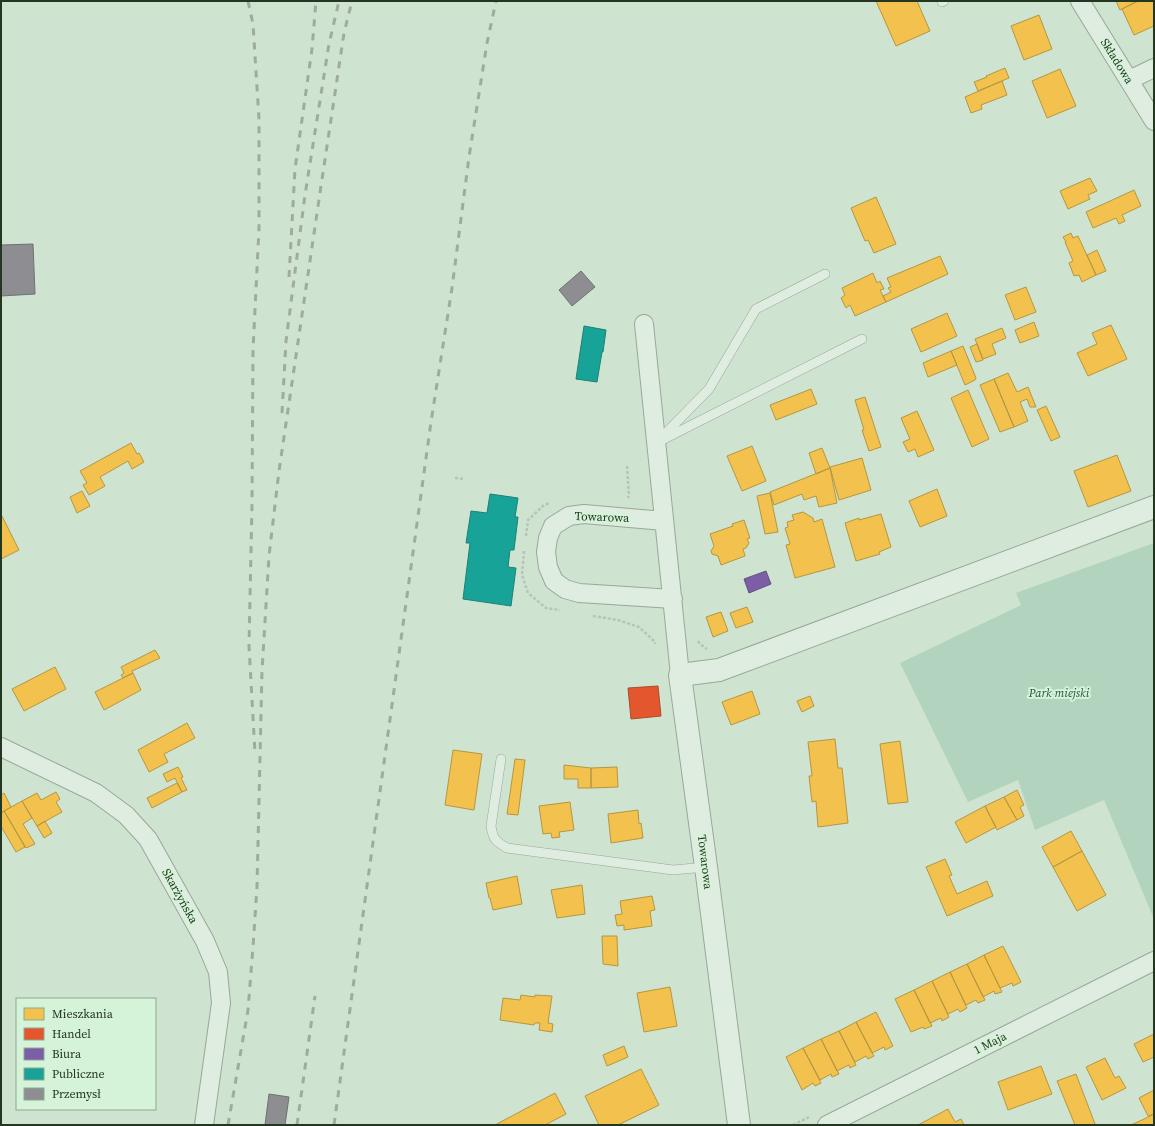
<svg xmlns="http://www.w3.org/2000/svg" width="1155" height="1126" font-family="'Source Serif 4',serif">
<rect width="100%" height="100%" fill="#cee3d0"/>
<path fill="#b2d4bf" d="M1154 543V919L1104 800 1035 830 1018 780 968 802 900 663 1021 605 1016 593Z"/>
<path fill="#f2c14e" stroke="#b49740" d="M876 1H917L930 31 896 46Z
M1116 1H1138L1120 10Z
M1138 1H1154V26L1134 35 1122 9Z
M1039 15 1052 49 1024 60 1011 26Z
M1005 68 1009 78 978 91 974 82 987 77 986 76Z
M1060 69 1076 106 1047 118 1032 81Z
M1002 81 1007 95 981 105 982 109 971 113 965 97Z
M1090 178 1097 191 1088 195 1090 199 1068 209 1060 191Z
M1134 190 1141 206 1122 215 1125 221 1119 224 1116 218 1093 228 1086 212Z
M876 197 896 244 874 253 868 240 865 241 851 208Z
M1071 233 1073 238 1078 236 1096 275 1082 282 1079 275 1074 276 1069 263 1073 261 1065 242H1066L1063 237Z
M1097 250 1106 271 1096 275 1087 255Z
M940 256 948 274 886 302 883 296 891 292 888 288 891 287 887 278Z
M873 273 877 283 880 281 884 289 880 290 886 302 855 316 850 305 846 308 841 298 845 295 842 288Z
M1026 287 1036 312 1015 320 1005 295Z
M947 313 957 336 921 352 911 329Z
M1034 322 1039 336 1020 343 1015 330Z
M1111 325 1127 359 1088 376 1077 353 1097 344 1092 333Z
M1002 328 1006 338 992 344 996 354 983 359 975 339Z
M977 344 983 360 976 362 970 347Z
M963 346 976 378 975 380 965 385 951 351Z
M951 351 957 365 928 377 923 363Z
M1008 373 1017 392 1028 387 1036 407H1030L1027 399 1020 402 1028 421 1014 427 994 379Z
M994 379 1014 427 1000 432 980 385Z
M811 389 817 404 776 420 770 405Z
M968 390 989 439 972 447 951 398Z
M865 397 881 447 869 451 862 430H864L855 400Z
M1046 406 1060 437 1051 441 1037 410Z
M917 411 934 450 918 457 915 449 908 452 903 442 910 439 901 418Z
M131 443 137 454 139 453 144 462 132 469 128 461 100 477 105 486 89 495 83 485 87 483 80 471Z
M752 446 766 481 742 491 727 456Z
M822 448 830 468 816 474 809 453Z
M1117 455 1131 491 1088 507 1074 471Z
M862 458 871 490 839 500 830 467Z
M830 468 837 503 819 507 816 496 804 500 802 494 774 505 770 492Z
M937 489 947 516 920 527 909 501Z
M82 491 90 506 77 513 70 497Z
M770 493 778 532 765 534 757 496Z
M803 512 813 518 814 522 822 519 835 567 795 578 786 545 790 544 785 528 788 527 787 522 794 520 792 515Z
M881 514 891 547 879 552 880 554 856 561 845 523 859 518V520Z
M2 516 19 550 1 559V517Z
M744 520 750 538 747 539 749 543 746 548 743 549 745 556 721 565 718 556 712 554 711 551 714 546 710 534 733 526 732 524Z
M747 607 753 622 736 628 730 613Z
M721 612 728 631 713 637 706 617Z
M155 650 160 658 132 671 133 673 123 678 121 675 124 673 121 667Z
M55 667 66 689 24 711 12 689Z
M133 673 141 690 104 710 95 692Z
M752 691 760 714 731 725 722 702Z
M810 696 814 706 802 712 797 701Z
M187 723 195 738 164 754 168 762 149 772 138 750Z
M835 739 838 768H842L848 823 818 827 816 801 812 802 809 776H812L808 742Z
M900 741 908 802 888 804 880 744Z
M453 750 482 754 474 810 445 805Z
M515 759 525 760 518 815 507 814Z
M564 765 591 768V788H578V779H564Z
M178 767 183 777 181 778 187 790 182 792 175 778 167 782 163 774Z
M617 767 618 787 591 788V768Z
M177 783 182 792 152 808 147 798Z
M1017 790 1024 805 1020 807 1024 816 1017 820 1004 797Z
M56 792 60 799 56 802 62 812 37 826 22 801 37 793 41 800Z
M4 793 11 807 1 813V795Z
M1004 797 1017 820 997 830 985 806Z
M22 801 32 818 23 824 35 844 26 848 4 811Z
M570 802 574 830 559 832 560 837 552 838 551 833 543 834 539 806Z
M985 806 996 827 966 843 955 822Z
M638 810 639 824 641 823 643 838 611 843 608 814Z
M4 811 25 847 16 852 2 828 1 829V813Z
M45 821 52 833 44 838 37 826Z
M1071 831 1082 851 1053 867 1042 847Z
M1082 851 1106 895 1077 911 1053 867Z
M945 859 952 875 949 876 957 894 987 881 993 896 947 916 926 867Z
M517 876 522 904 493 910 490 898H489L486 883Z
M582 885 585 914 557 918 551 890Z
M652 896 655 910 650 911 652 926 624 930V925L617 926 615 915 622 914 620 901Z
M602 936H617L618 966 603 964Z
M1003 946 1021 982 1013 986 1012 983 1000 988 984 955Z
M984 955 1002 992 995 994 994 991 983 997 967 964Z
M967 964 985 1000 978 1003 976 1000 966 1005 950 972Z
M950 972 967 1008 960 1012 958 1009 948 1014 932 981Z
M932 981 949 1017 942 1021 941 1018 930 1023 914 990Z
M670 987 677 1026 644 1032 637 993Z
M914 990 932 1026 924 1029 923 1027 911 1032 895 999Z
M521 995 535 997V995L552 996 548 1023 553 1024 552 1032 539 1030 540 1023H535L534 1025 500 1020 503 998 520 1000Z
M876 1012 893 1046 885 1050 884 1047 872 1053 856 1022Z
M856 1022 874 1056 868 1059 866 1056 855 1062 839 1031Z
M839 1031 856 1065 850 1068 849 1065 837 1071 821 1039Z
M1154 1034V1057L1143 1062 1134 1044Z
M821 1039 839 1074 832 1077 831 1074 820 1080 803 1048Z
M624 1046 628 1057 607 1066 603 1055Z
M803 1048 821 1083 815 1086 813 1083 802 1090 786 1057Z
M1105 1058 1115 1078 1119 1076 1126 1088 1102 1100 1086 1067Z
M1041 1066 1052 1094 1008 1110 998 1082Z
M641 1069 659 1105 618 1125H599L585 1096Z
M1076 1074 1095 1124 1093 1125H1075L1057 1081Z
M1154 1090V1114L1148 1116 1139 1098Z
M555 1093 566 1114 545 1125H495Z
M948 1109 955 1122 961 1119 964 1125H918Z
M1154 1114V1125H1131L1144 1119Z"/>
<path fill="#e4572e" stroke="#aa4d2a" d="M658 686 661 716 631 719 628 688Z"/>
<path fill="#7b5ea7" stroke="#61527e" d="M766 571 771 584 749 593 744 579Z"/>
<path fill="#17a398" stroke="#1b8274" d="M584 326 606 330 603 352H602L597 382 576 379Z
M490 494 518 498 515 517H518L514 550H510L508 567 516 568 511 606 463 599 470 543H466L471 511 487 513Z"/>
<path fill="#8d8d92" stroke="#6d7370" d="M33 244 35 294 1 296V245Z
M581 271 595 287 572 306 559 290Z
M269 1094 289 1097 285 1125H265Z"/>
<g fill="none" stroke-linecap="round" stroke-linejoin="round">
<g stroke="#98a898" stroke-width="10">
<path id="service" d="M942 2 944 1
M664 439 862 339
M656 443 709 389 756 309 825 274
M501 759 491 826C493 839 495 841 507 848L673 870 706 867"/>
</g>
<g stroke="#98a898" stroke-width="20">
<path id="minor" d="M1080 1 1154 121
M1129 80 1154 68
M644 324 680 675
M664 521 584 514 569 516 553 526 548 538 546 552 548 567 554 581 565 589 579 593 673 599
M1 747 96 793 126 815 148 839 205 941 218 972 221 1003 204 1125
M827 1125 1154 961"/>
</g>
<g stroke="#98a898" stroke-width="24">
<path id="tertiary" d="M739 1125 706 867 680 675 719 670 1154 507"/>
</g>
<path stroke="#b7c4b7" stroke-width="2.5" stroke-dasharray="3 2" stroke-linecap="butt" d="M627 466 629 495 628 498
M455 478 465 479
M526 536 528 520 544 505 550 503
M524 551 522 575 528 593 546 608 560 610
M593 616 618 620 639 627 655 642V644
M698 641 700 644 707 649
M793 1125 809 1117"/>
<use href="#service" stroke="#dfece0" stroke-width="9"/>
<use href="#minor" stroke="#dfece0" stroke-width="18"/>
<use href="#tertiary" stroke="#dfece0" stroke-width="22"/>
<path stroke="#a0aba0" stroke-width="3" stroke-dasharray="7 7" stroke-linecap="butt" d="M248 1 253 24 259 119V228L253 350 252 504 249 646 255 753
M289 277 295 169 312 49 316 1
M282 413 286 341 305 195 329 44 339 1
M228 1125 248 1010 253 947 257 887 262 671 269 556 279 471 321 186 344 33 352 1
M297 1125 315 996
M334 1125 431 422 452 288 469 157 487 43 496 1"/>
</g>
<g text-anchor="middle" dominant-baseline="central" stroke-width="4" stroke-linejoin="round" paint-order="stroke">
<g font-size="12" fill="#233620" stroke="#d5f3d8">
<text transform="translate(1117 61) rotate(58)">Składowa</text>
<text transform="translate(602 517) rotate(2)">Towarowa</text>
<text transform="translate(705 862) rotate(83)">Towarowa</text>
<text transform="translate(180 896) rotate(61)">Skarżyńska</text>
<text transform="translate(990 1043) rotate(-27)">1 Maja</text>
</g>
<g font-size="12" font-style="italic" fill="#285142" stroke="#d5f3d8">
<text x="1059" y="693">Park miejski</text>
</g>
</g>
<rect width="1155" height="1126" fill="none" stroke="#233620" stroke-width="4"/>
<rect x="16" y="998" width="140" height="112" fill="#d5f3d8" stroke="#8ea78e"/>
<rect x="24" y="1008" width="20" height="12" fill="#f2c14e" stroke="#8ea78e"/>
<text x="52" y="1018" font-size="12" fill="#233620">Mieszkania</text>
<rect x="24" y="1028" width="20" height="12" fill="#e4572e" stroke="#8ea78e"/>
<text x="52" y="1038" font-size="12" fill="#233620">Handel</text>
<rect x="24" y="1048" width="20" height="12" fill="#7b5ea7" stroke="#8ea78e"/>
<text x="52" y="1058" font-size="12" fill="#233620">Biura</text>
<rect x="24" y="1068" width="20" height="12" fill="#17a398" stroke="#8ea78e"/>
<text x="52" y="1078" font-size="12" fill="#233620">Publiczne</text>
<rect x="24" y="1088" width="20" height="12" fill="#8d8d92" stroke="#8ea78e"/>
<text x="52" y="1098" font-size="12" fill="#233620">Przemysł</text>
</svg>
